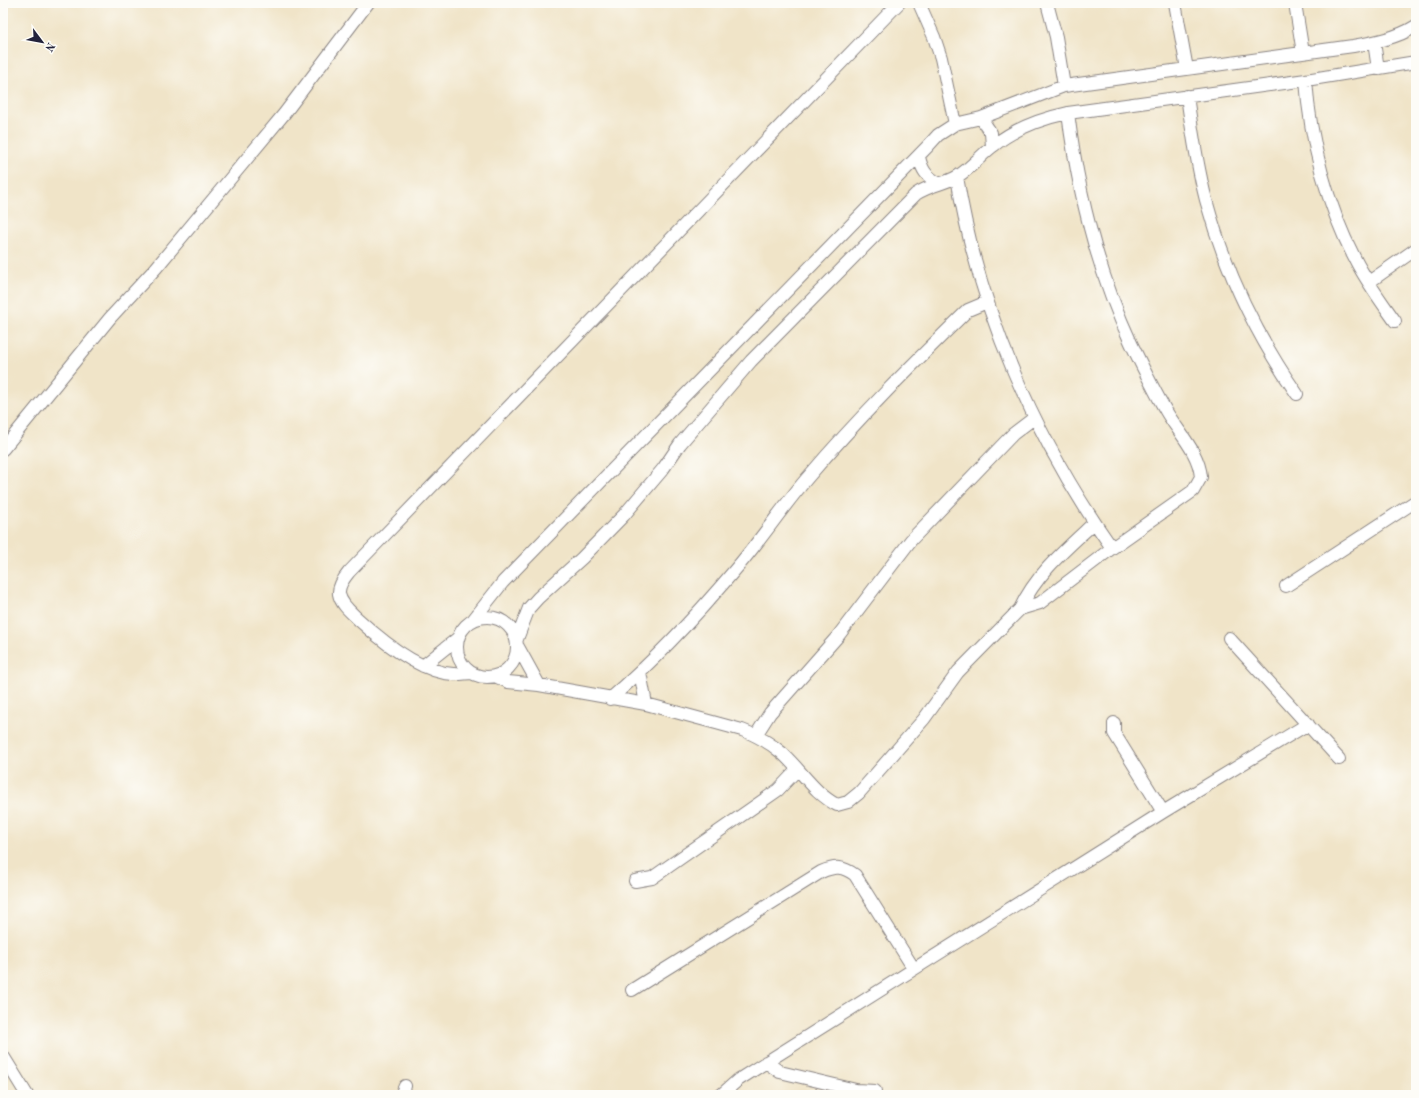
<svg xmlns="http://www.w3.org/2000/svg" width="1419" height="1098" font-family="'Old Standard TT',serif">
<rect width="100%" height="100%" fill="#fdfcf7"/>
<filter id="ink" filterUnits="userSpaceOnUse"><feTurbulence type="fractalNoise" baseFrequency=".025" numOctaves="2"/><feDisplacementMap in="SourceGraphic" scale="8" xChannelSelector="R" yChannelSelector="G"/><feConvolveMatrix kernelMatrix="1 2 1 2 8 2 1 2 1" color-interpolation-filters="sRGB"/></filter>
<filter id="wash" filterUnits="userSpaceOnUse"><feTurbulence type="fractalNoise" baseFrequency=".012" numOctaves="4" result="noise"/><feDisplacementMap in="SourceGraphic" scale="16" xChannelSelector="R" yChannelSelector="G"/><feGaussianBlur stdDeviation="0.9" result="paint"/><feColorMatrix in="noise" values="0 0 0 0 0 0 0 0 0 0 0 0 0 0 0 0 0 1.4 0 .05"/><feComposite in="paint" operator="in"/></filter>
<g filter="url(#wash)">
<rect width="100%" height="100%" fill="#f0e4c8"/>
</g>
<g filter="url(#ink)">
<g fill="none" stroke-linecap="round" stroke-linejoin="round">
<g stroke="#898382" stroke-width="14">
<path id="minor" d="M919 3 934 37 941 58 955 124
M1047 3 1056 37 1064 86
M1175 3 1187 69
M1295 3 1303 53
M1374 42 1378 69
M1306 80C1310 141 1327 205 1355 259 1366 281 1381 301 1395 321
M1187 96C1192 131 1197 166 1206 200 1225 270 1256 335 1297 394
M981 118 991 133 992 146
M919 157C922 170 926 176 938 183
M957 177C979 311 1034 437 1112 548
M1369 282 1416 249
M3 449 110 318 156 268 284 114 368 3
M1286 586 1416 501
M1020 609C1036 574 1066 549 1094 523
M457 647a30 30 0 1 1 60 0a30 30 0 1 1-60 0Z
M473 620 503 582 928 146 938 135 955 124 981 118 1064 86 1353 46C1375 42 1397 38 1416 26
M1229 638 1339 759
M517 639 529 608 538 598 582 558 624 515 663 469 680 444 751 361 916 194C931 184 945 184 958 176 971 168 981 155 993 146 1015 128 1040 119 1068 113L1306 80 1416 62
M518 647 539 685
M423 666 458 638
M640 672 646 704
M472 673C466 673 459 675 453 674 420 672 383 642 359 620 352 613 341 605 339 594 338 586 344 578 349 572L899 3
M495 676 508 682 539 685 646 704 742 730C756 735 770 743 782 753 801 770 814 793 837 805L848 802 859 793 924 719 958 672 1020 609 1040 603 1112 548 1193 491 1201 477C1199 452 1178 432 1166 411 1153 389 1142 366 1131 343 1098 272 1078 192 1068 113
M610 699C655 660 696 616 734 571 761 540 783 506 809 476 859 417 913 364 968 310L987 302
M1114 723V733L1163 812
M756 735 770 713 838 636 911 540 1013 434 1034 418
M635 881 652 878 778 790 797 770
M632 990 821 872C835 866 843 866 855 875L914 969
M3 1056 27 1095
M766 1062 780 1072 856 1090 875 1091
M401 1095 405 1086
M721 1095 738 1080 1163 812 1308 724"/>
</g>
<use href="#minor" stroke="#fff" stroke-width="12"/>
</g>
</g>
<rect width="1419" height="1098" fill="none" stroke="#fdfcf7" stroke-width="16"/>
<g transform="translate(42 42) rotate(122)" stroke="#fdfcf7" stroke-width="3" paint-order="stroke">
<path d="M0-3L7 15L0 10L-7 15Z" fill="#22223b"/>
<text y="-6" font-size="11" font-weight="bold" text-anchor="middle" fill="#22223b">N</text>
</g>
</svg>
